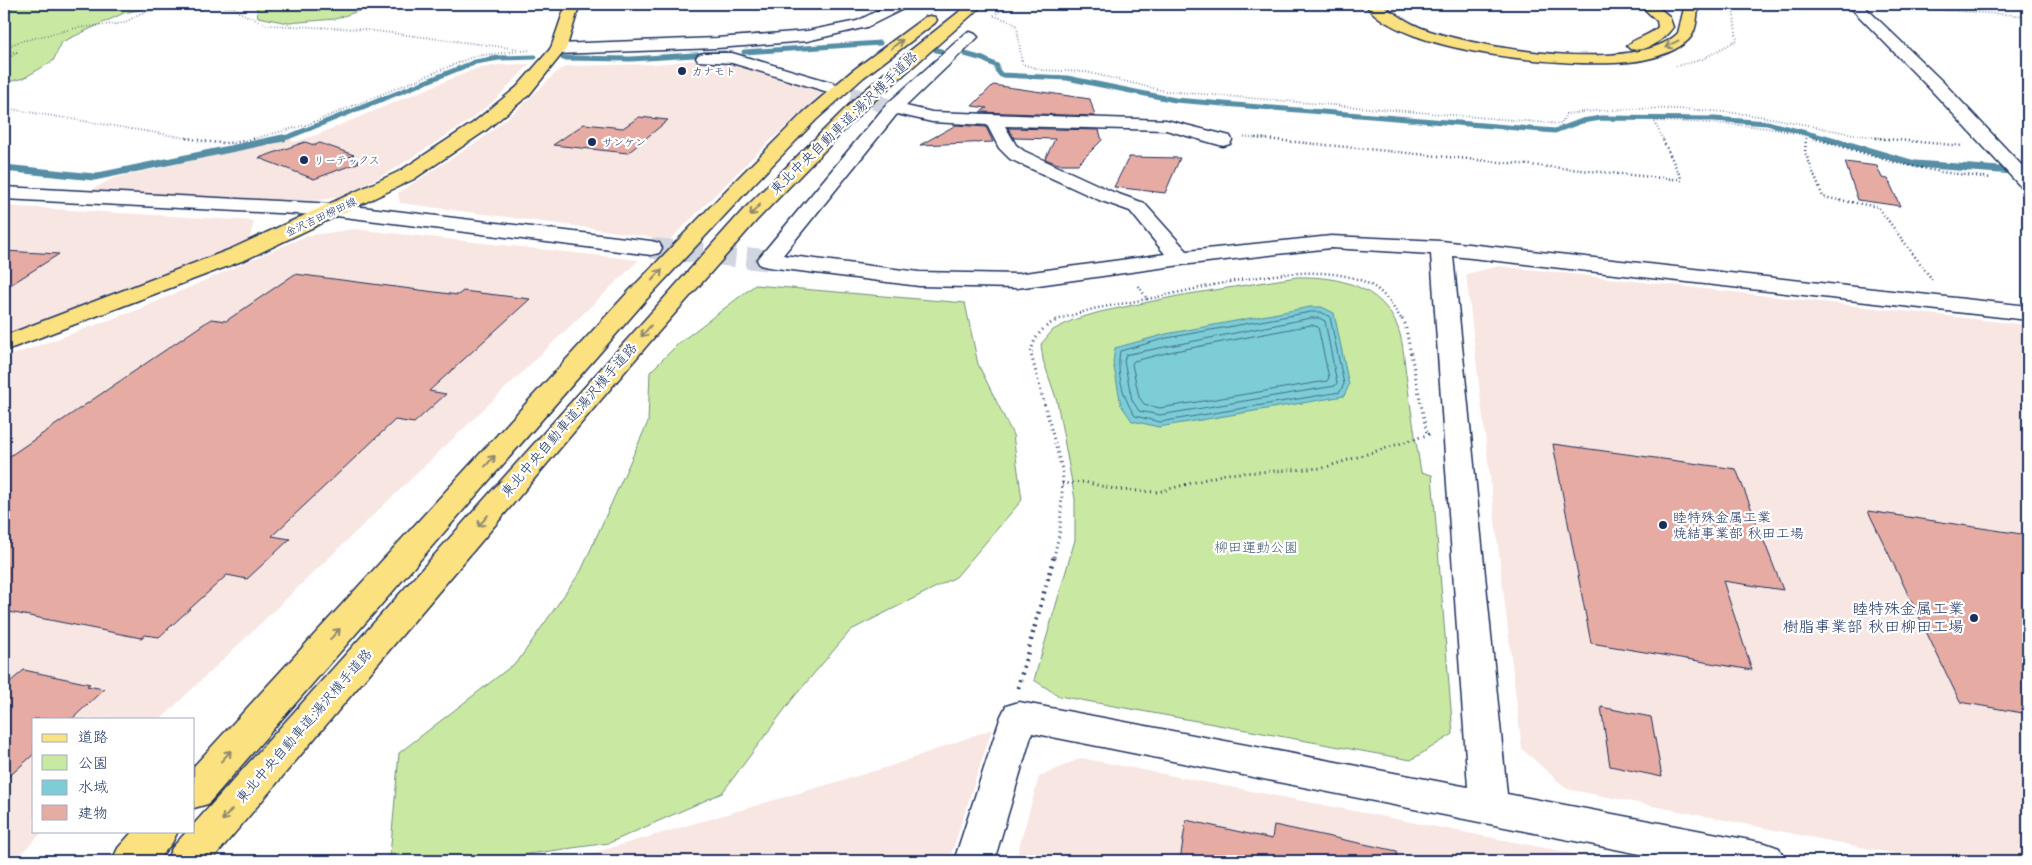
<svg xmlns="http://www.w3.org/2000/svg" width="2032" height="865" font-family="'Comic Neue','Klee One',sans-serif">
<rect width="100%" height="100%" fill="#fff"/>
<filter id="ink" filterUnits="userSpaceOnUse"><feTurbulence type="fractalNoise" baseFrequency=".02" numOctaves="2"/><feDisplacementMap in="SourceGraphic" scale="10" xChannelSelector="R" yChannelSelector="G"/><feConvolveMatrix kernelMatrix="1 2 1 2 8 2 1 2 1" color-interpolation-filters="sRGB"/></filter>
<g filter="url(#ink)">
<path fill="#f8e6e3" d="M697 60 727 61 827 88 757 153 670 240 583 227 400 203 398 193 483 138 518 109 559 70 568 66 657 64Z
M530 64 495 100 469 121 391 171 341 197 312 201 89 191 114 178 290 139 294 142 316 135 475 69 499 65Z
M4 206 254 221 249 241 4 336Z
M354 229 639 260 161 719H34V831H44L13 861H4V358L140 309 306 236Z
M1499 266 2028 325V861H1931L1567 789 1522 749 1466 274Z
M992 729 949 861H566L888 767Z
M1081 758 1612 861H1015L1039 777Z"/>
<path fill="#c9e9a2" stroke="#728c80" d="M4 4H166L124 13 62 42 53 61 24 78 4 83Z
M256 4H379L335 19 288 23 258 17Z
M1297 277C1338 276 1382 286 1398 328 1404 344 1404 364 1407 381 1411 411 1416 442 1421 472L1432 475 1453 734 1411 760 1059 696 1034 680 1075 540V499L1057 401 1043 360 1041 344 1053 330 1073 320 1100 312 1183 295Z
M755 285 965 303 978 364 1013 435 1022 500 956 577 851 630 794 697 722 793 609 843 477 861H414L390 856 399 753 518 661 581 571 648 422 650 372 679 343Z"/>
<path fill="#7ccdd5" stroke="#558ea5" d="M1310 307H1322L1334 313 1349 385 1344 396 1159 427 1132 421 1121 405 1113 362 1115 348 1166 334Z"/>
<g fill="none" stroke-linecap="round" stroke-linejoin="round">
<path stroke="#426e8e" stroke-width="1" d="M1311 312H1321L1330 317 1344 384 1340 392 1160 422 1135 416C1123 398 1116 372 1120 351L1167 338Z
M1311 318H1319L1325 321 1337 383 1335 386 1160 415 1139 411 1132 400 1124 361 1126 355Z
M1312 325 1318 327 1329 378 1327 381 1160 408 1144 404 1139 397 1132 364 1134 361 1170 352Z"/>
<path stroke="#558ea5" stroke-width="5" d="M936 50 941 51
M744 52 880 43
M965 54 983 59 997 66V70L1001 75 1067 78 1175 100 1555 131 1582 121 1601 118 1714 119 1767 123 1829 139
M563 58 631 59 725 53
M277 139 288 137 475 62 499 58 535 57"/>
<path stroke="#558ea5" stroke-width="7" d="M1825 138 1915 164 2028 172
M4 168 94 177 283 138"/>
</g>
<path fill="#e6aca3" stroke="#1b2f5e" d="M993 85 1090 99 1095 116 980 112 987 108 972 106Z
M639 117 668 120 628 153 553 145 584 124 623 128Z
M956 125 986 127 993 142 920 145Z
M1008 128 1099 130 1102 140 1078 164H1058L1045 159 1055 139 1014 138Z
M305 142 314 145 320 143 354 155 349 157 360 162 314 179 259 158Z
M1129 157 1180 158 1165 193 1114 187Z
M1845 162 1877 166 1882 178 1888 179 1900 206 1858 200Z
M4 251 59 254 4 289Z
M295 274 458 295 463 291 530 299 429 391 446 394 414 423 395 420 272 536 290 539 247 579 227 575 159 637 145 635 141 638 4 611V460L211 319 226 321Z
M1553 444 1736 469 1783 590 1723 581 1752 670 1591 643Z
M1868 511 2028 535V714L1960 702Z
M24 670 90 684 87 686 104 689 72 719H34V754L4 781V687Z
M1601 707 1651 717 1662 777 1610 766Z
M1186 820 1272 839 1274 825 1397 851 1396 861H1180Z"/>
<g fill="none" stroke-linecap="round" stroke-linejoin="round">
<path stroke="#d1d5df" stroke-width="16" stroke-dasharray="16 8" stroke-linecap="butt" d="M828 87 893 108"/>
<path stroke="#d1d5df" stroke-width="21" stroke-dasharray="21 11" stroke-linecap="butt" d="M651 248 768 260"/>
<g stroke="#1b2f5e" stroke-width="3">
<path id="minor" d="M891 4H909L907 7 867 27 807 41 717 48 558 54 552 52 550 49 552 46 558 44 717 38 807 31 857 21Z
M1847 4H1862L1943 82 2028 172V189L2021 187 1931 90Z
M970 32 975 34 978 37 975 40 906 106 932 112 1166 120 1230 136 1232 140 1230 144 1223 146 1166 130 1005 126 1016 145 1024 151 1113 192 1144 203 1187 251 1331 236 1441 241 2028 306V320L1453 256 1507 794 1765 843 1779 848 1785 861H1675L1032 733 994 861H954L1001 716 1006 706 1019 702 1468 787 1431 254 1331 248 1181 265 1017 288 919 286 768 267 760 265 757 260 887 104 965 34ZM897 114 932 122 987 125 999 148 1010 159 1099 200 1130 211 1165 254 1017 274 919 272 783 255Z
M704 53H732L834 83 836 87 834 91 828 92 732 63 698 61 696 58 698 55Z
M4 187 336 204 651 241 659 243 662 248 659 253 651 255 336 216 4 199Z"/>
</g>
<g stroke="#1b2f5e" stroke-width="3">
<path id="major" d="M566 4H580L566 49 529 95 485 131 414 179 247 259 4 351V336L231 249 400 171 473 123 517 87 551 48Z"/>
</g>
<g stroke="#1b2f5e" stroke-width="3">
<path id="highway" d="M969 4H984L865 109 757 220 655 336 211 861H166L172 848 187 831H194V824L742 211 853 101 911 50Z
M1365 4C1369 4 1376 2 1380 4 1385 5 1391 12 1396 14 1406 21 1418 27 1430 31 1481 48 1637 75 1678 33L1685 4H1699C1696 17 1698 33 1686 42 1671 54 1648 60 1629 62 1571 68 1400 54 1365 4Z
M1639 4H1654L1669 16 1673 27C1664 40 1646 53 1630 49L1627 46C1632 39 1650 36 1658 27L1657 21Z
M930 16 935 17 937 20 935 23 864 77 816 120 752 186 645 301 208 804 194 808V766L629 291 738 178 804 112 852 71 925 17Z
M133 831H178L172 843 157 861H112L118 848Z"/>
</g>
<path stroke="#1b2f5e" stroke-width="2" stroke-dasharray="0.5 2.5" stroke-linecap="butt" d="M1885 6 2028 16
M994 15 1011 4
M994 16 1010 21 1017 26 1022 64 1042 70 1086 72 1165 91 1561 124 1566 114C1632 106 1699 107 1765 117 1807 124 1847 135 1889 139
M4 48 18 42 76 28 124 23 141 13 151 11 189 6 234 7 239 12 267 25 359 29 519 49
M4 52H18L4 61
M1676 66 1701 60 1737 40 1733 9 1737 4
M4 108 193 139
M1244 137 1268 139
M253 139 309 124 475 56 530 50
M1663 139 1654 121C1709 123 1764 123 1817 139
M1806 139V136"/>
<path stroke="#1b2f5e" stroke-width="2.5" stroke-dasharray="1 3" stroke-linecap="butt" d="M186 138C215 143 228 146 257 138
M1255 138 1682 180 1662 138
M1806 138 1805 152 1823 197 1878 207 1934 282
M1813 138 1893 162 1941 172 1992 178
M1876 138 1963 146
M1147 299C1206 288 1315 256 1369 284 1384 291 1393 307 1402 320
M1056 320 1093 309 1147 299 1138 285"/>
<path stroke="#1b2f5e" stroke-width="3" stroke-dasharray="1 4" stroke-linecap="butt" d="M1402 319 1405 324 1427 434
M1062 484 1084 482 1119 490 1158 492 1225 474 1323 468 1430 434
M1054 557 1060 530 1063 473 1031 354C1033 336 1044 326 1059 319"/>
<path stroke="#1b2f5e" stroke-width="4.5" stroke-dasharray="2 5" stroke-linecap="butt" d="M1018 688 1054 556"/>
<use href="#minor" fill="#fff" fill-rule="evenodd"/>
<use href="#major" fill="#fbe180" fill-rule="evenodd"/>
<use href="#highway" fill="#fbe180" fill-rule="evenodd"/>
</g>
<defs><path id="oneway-shaft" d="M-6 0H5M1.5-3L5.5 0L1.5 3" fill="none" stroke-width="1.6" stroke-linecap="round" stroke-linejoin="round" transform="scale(1.25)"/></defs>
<g stroke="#8b886f">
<use href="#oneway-shaft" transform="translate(897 44) rotate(-38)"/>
<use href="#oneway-shaft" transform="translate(1672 44) rotate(152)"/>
<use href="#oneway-shaft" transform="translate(755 210) rotate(133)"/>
<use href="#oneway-shaft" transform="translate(657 275) rotate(-47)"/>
<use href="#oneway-shaft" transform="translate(646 331) rotate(131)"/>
<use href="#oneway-shaft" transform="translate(490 461) rotate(-48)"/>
<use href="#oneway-shaft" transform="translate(483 521) rotate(131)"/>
<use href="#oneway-shaft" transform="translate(335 634) rotate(-48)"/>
<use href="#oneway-shaft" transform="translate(226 756) rotate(-48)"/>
<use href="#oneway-shaft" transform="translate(227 815) rotate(131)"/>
</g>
</g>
<g fill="#1b2f5e" stroke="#fff" stroke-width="2">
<circle cx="682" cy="71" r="5"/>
<circle cx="592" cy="142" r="5"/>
<circle cx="304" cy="160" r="5"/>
<circle cx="1663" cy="525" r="5"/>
<circle cx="1974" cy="618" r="5"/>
</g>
<g text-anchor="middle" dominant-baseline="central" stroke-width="4.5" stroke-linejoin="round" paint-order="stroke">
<g font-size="11" fill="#1b2f5e" stroke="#fff" text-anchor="start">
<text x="692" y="71">カナモト</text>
<text x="602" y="142">サンケン</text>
<text x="314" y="160">リーテックス</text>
</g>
<g font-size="11" fill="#1b2f5e" stroke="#fff">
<text transform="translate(321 217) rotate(-25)">金沢吉田柳田線</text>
</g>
<g font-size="14" fill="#1b2f5e" stroke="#fff">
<text transform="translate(844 123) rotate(-44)">東北中央自動車道;湯沢横手道路</text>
<text transform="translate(569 420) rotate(-49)">東北中央自動車道;湯沢横手道路</text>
<text transform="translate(304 726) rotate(-49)">東北中央自動車道;湯沢横手道路</text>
</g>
<g font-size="14" fill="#1b2f5e" stroke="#fff" text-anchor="start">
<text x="1673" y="517">睦特殊金属工業<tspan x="1673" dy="16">焼結事業部 秋田工場</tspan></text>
</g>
<g font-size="14" fill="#465e6f" stroke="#fff">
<text x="1256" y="547">柳田運動公園</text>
</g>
<g font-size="16" fill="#1b2f5e" stroke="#fff" text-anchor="end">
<text x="1964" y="609">睦特殊金属工業<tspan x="1964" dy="18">樹脂事業部 秋田柳田工場</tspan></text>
</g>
</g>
<rect width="2032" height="865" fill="none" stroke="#fff" stroke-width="20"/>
<rect x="10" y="10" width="2012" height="845" fill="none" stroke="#1b2f5e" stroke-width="2" filter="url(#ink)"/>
<rect x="32" y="718" width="162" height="115" fill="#ffffff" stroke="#a4acbf"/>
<rect x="42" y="734" width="25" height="8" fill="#fbe180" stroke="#a4acbf"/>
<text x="78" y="742" font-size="15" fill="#1b2f5e">道路</text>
<rect x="42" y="755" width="25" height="15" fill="#c9e9a2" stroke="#a4acbf"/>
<text x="78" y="768" font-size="15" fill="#1b2f5e">公園</text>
<rect x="42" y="780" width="25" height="15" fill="#7ccdd5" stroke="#a4acbf"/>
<text x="78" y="792" font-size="15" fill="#1b2f5e">水域</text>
<rect x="42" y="805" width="25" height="15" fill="#e6aca3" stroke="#a4acbf"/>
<text x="78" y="818" font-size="15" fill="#1b2f5e">建物</text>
</svg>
